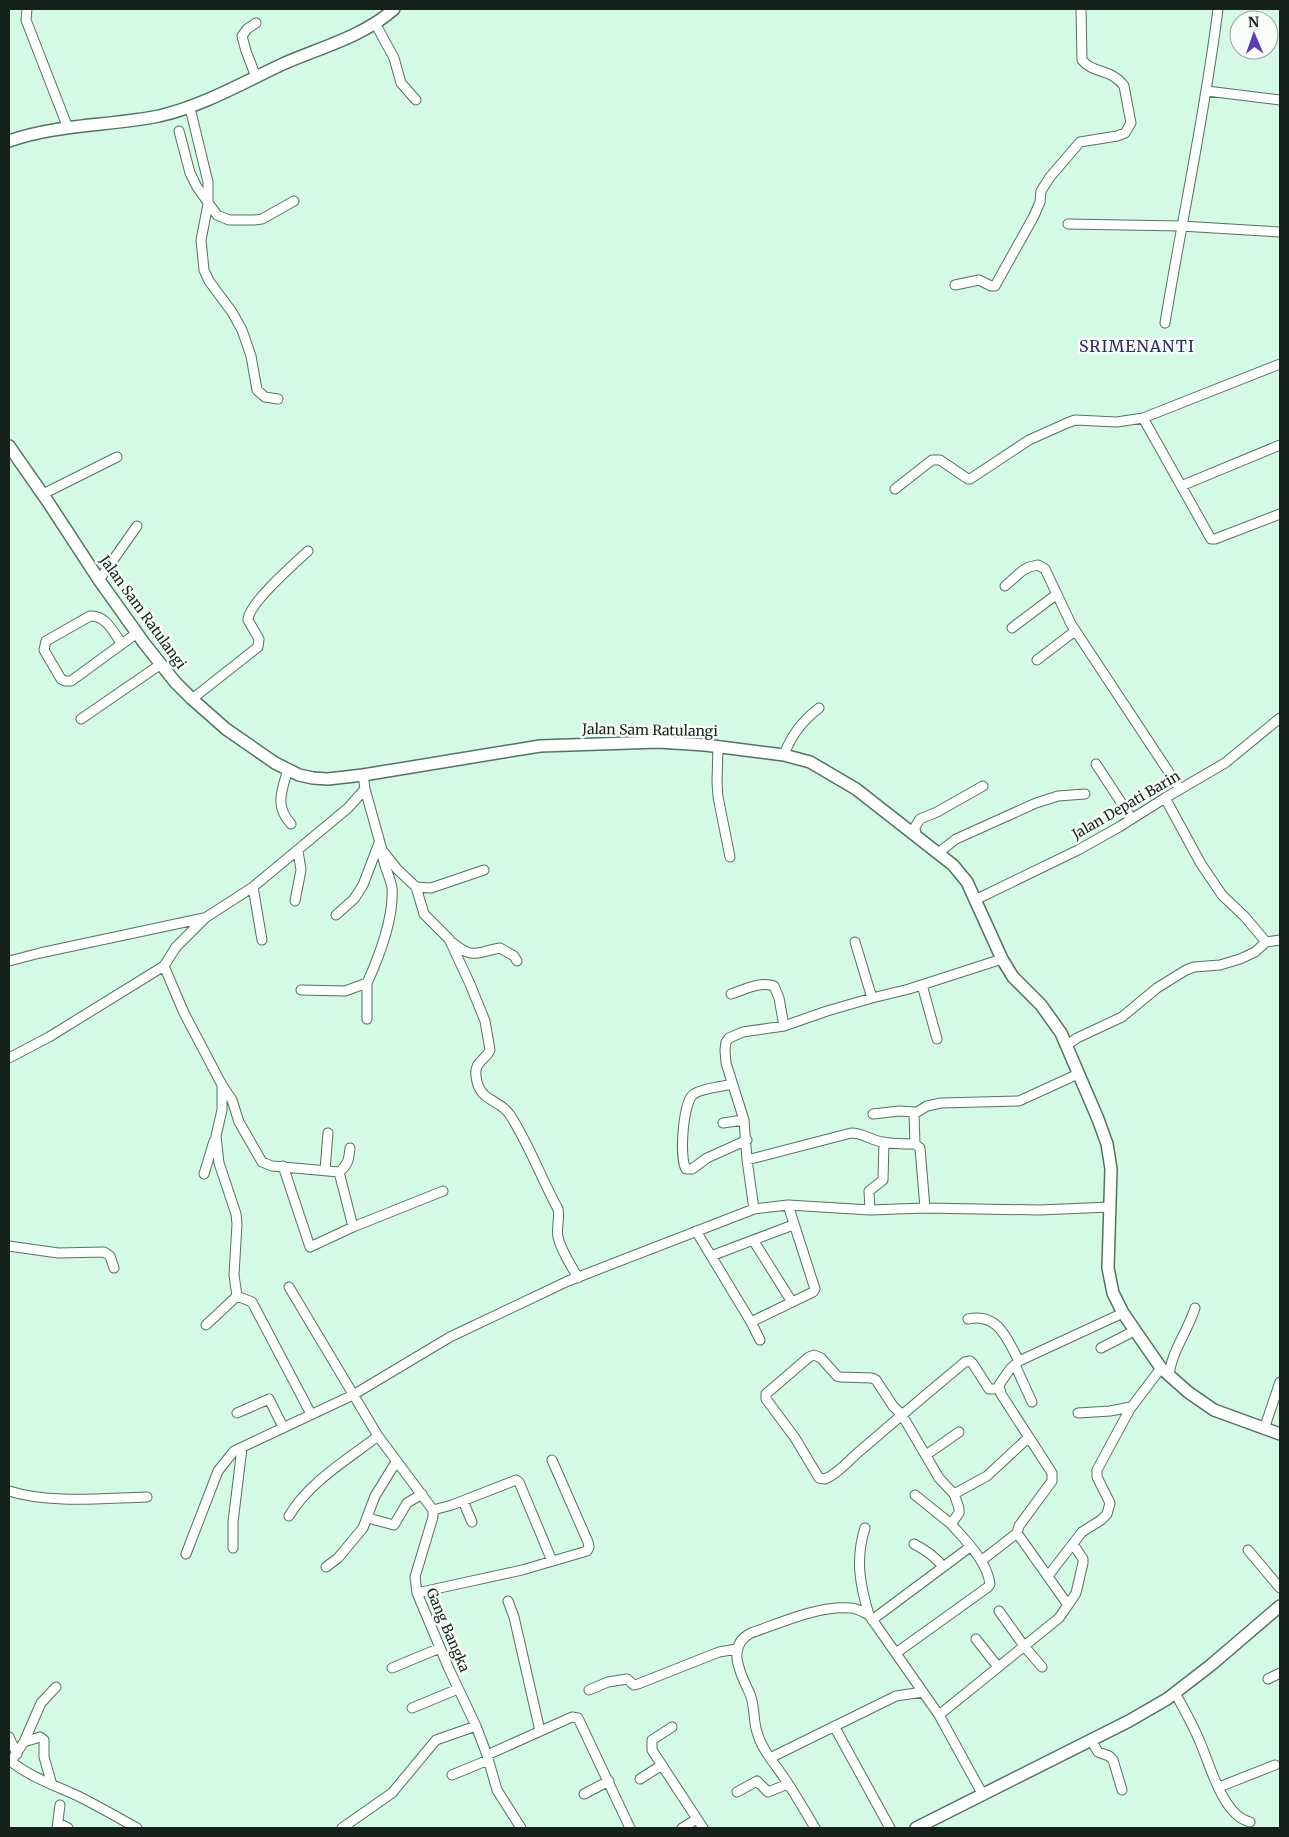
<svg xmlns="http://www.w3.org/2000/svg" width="1289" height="1837" font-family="Merriweather,serif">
<rect width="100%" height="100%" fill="#d4f9e4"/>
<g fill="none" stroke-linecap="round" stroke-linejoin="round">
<g stroke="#527362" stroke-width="11">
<path id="street" d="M27 9 26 20 68 128
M256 23 247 29 242 36 246 51 256 77
M375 23 394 58 401 83 416 100
M1207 91 1280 100
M190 108 208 182V204L201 240 204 270 209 281 232 312 242 330 251 356 257 390 265 397 278 399
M179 131 190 173 197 187 217 215 229 220H254L262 219 294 201
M1068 224 1181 226 1280 232
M955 285 979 280 991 286H995L1034 216 1040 202 1041 191 1050 177 1080 142 1117 136 1125 133 1131 123 1124 86C1111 68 1093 74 1082 60L1081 9
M1165 323C1182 219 1205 114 1218 9
M1143 418 1211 539H1215L1280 514
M1181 486 1280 445
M895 489 932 460H940L968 479H970L1029 440 1067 423 1075 420 1117 422 1143 418 1280 364
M43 494 117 457
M99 580 137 526
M1005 586 1022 571 1029 567 1038 565 1045 569 1071 624 1180 789
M1012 628 1057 594
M122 644C113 632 106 615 90 616L46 641 44 650 61 679 65 681H71L137 633
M1037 660 1075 631
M192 699 258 647 259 639 248 620C248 604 295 563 308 551
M81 719 161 664
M718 746 717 782 718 797 730 857
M784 755C791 735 802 721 819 708
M1096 764 1132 819
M288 769C282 791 274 805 291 824
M365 789 382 850 397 869 416 887 431 888 484 870
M1165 798 1201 864 1222 895 1245 917 1266 942
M916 835 915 827 920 819 937 812 983 786
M938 853 956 839 1036 803 1058 796 1085 794
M253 887 262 940
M416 887 424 914 449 939 470 984 485 1021 490 1050C486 1060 474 1061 476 1076 479 1103 499 1098 510 1115 529 1144 541 1178 558 1209 560 1220 556 1228 558 1237 561 1251 571 1265 578 1278
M975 900 1078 850 1119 827 1165 798 1225 763 1280 718
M295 901 301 870 298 851
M336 915 354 899 363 885 379 843
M855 942 872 998
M453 943C473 960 477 952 500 948L514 956 517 961
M9 961 40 953 204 918
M164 966 184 1013 222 1085V1110L216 1136 219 1163 236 1214 237 1224 234 1275 237 1296 252 1302 311 1414
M367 983V1019
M922 985 937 1039
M301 990 345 991 367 983C379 957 394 917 392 888 390 875 382 864 382 850
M731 994C744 990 760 981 774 986L779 998 784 1026
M1067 1045 1077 1038 1122 1017 1157 988 1186 970 1194 967 1220 965 1240 959 1255 952 1266 942 1280 940
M9 1058 49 1037 164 966 176 947 205 918 253 887 348 808 365 789 363 775
M732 1084C722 1087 702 1088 694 1094 683 1100 679 1158 686 1169H692L707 1158 747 1140
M222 1085 232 1100 239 1122 262 1162 272 1166 339 1172 353 1227
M873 1114 899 1111 916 1112
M723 1123 744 1120
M915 1144 914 1114 927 1106 941 1103 1019 1101 1078 1074
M747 1160 851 1133C863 1133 871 1140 882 1142 892 1144 904 1144 915 1144L920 1148 925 1208
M283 1166 310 1247 353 1227 443 1191
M325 1170 328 1133
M339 1172C348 1165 349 1159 350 1148
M204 1174 214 1141
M754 1209 747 1160 744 1120 726 1063 725 1050 726 1042 729 1038 743 1032 784 1026 827 1011 872 998 909 989 1002 959
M870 1210 869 1191 883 1180 884 1142
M696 1231 751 1322 760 1340
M753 1240 792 1302
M9 1246 58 1253 104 1252 110 1256 114 1268
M711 1256 793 1225
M289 1287 378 1436 433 1510V1517L415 1577 417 1593 449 1669 476 1726 487 1755 497 1790 521 1828
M968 1319C998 1312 1007 1339 1019 1361
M751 1322 813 1292 815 1289 788 1205
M206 1325 237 1296
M1101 1348 1134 1331
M1015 1365 1032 1402
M1169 1376C1171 1352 1188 1331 1195 1308
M237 1413 269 1399 283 1427
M1078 1413 1110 1411 1131 1407
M1264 1429 1280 1382
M926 1455 959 1432
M9 1491C50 1504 104 1498 147 1497
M954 1494 987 1476 1029 1437
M915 1495 951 1524
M463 1501 472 1522
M433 1510 452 1505 516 1480 519 1482 552 1561
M289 1516C309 1482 347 1460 378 1436
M368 1518 394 1525 407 1503 422 1494
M865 1528C855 1559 860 1585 869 1615
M914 1544C926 1550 935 1556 943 1567
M233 1548V1522L242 1448
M1248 1550 1280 1588
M186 1554 218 1471 234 1451 353 1395 450 1337 568 1281 754 1209 788 1205 870 1210 925 1208 1039 1210 1110 1207
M981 1561 1017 1533
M326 1567 338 1558 363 1528 375 1496 396 1462
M1048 1576 1082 1532 1101 1520 1107 1514 1110 1503 1097 1477V1470L1130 1409 1161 1368
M417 1593 522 1570 587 1551 589 1547 588 1542 552 1460
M508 1601 514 1617 540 1731
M1068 1605 1076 1593 1083 1563V1559L1073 1544
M999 1611 1024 1646 1042 1667
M872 1620 970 1547
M976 1639 998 1667
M896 1653 988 1587 990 1584C987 1561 966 1541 951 1524L959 1513V1508L954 1494 939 1478 902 1415 893 1406 876 1380 872 1378 840 1377 837 1376 821 1358 814 1355 809 1357 766 1394V1399L795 1438 819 1478 825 1479C838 1474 850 1459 861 1450 896 1420 930 1391 965 1362L970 1361 973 1364 989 1389H999
M392 1668 440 1648
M1268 1679 1280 1673
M589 1690 608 1682 627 1679 634 1685 638 1684 719 1652 737 1649
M1175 1693C1184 1709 1193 1725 1200 1742 1210 1765 1223 1816 1250 1822
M412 1708 458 1689
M939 1715 1059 1618 1068 1605 1017 1533 1019 1526 1052 1481V1473L1001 1394 999 1385 1010 1369 1019 1361 1123 1313
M834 1726 890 1828
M672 1727 652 1740V1750L703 1828
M9 1737 17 1754
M1091 1740 1098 1752 1109 1756 1113 1760 1122 1790
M24 1742 40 1737 44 1740V1757L52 1785
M487 1755 572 1717 578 1718 630 1828
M770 1758 896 1696 923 1692
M9 1760C30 1777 54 1785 78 1796 98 1806 117 1817 137 1828
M11 1761 24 1742 41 1703 56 1687
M452 1775 488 1760
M640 1779 662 1765
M1219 1787 1275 1765
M737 1792 757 1781 768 1792 788 1784
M584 1794 609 1781
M58 1823 68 1828
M57 1828 60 1805
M342 1828 392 1793 436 1740 476 1726
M682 1828 697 1819
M815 1828C806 1813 797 1797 787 1782 777 1766 762 1751 757 1732 753 1720 755 1706 750 1694 741 1675 725 1646 751 1633 780 1623 820 1605 850 1608 857 1608 863 1612 869 1615L939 1715 983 1795"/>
</g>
<g stroke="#527362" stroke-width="14">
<path id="secondary" d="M9 141C57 124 109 126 159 116 203 106 244 82 285 63 322 47 364 36 394 9
M9 446 48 502 99 580 144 643 175 682 192 699 226 729 275 763 299 775 313 778 328 779 363 775 540 746 658 742 705 745 784 755 810 762 856 789 953 865 967 882 1002 959 1013 977 1041 1005 1061 1033 1098 1119 1107 1144 1111 1169 1108 1268 1113 1293 1123 1313 1161 1368 1188 1392 1214 1410 1280 1434
M916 1828 1129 1721 1167 1699 1211 1665 1280 1606"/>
</g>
<use href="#street" stroke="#fff" stroke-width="9"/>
<use href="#secondary" stroke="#fff" stroke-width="11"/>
</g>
<g text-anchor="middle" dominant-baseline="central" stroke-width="5" stroke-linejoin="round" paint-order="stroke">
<g font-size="14" fill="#14221b" stroke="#f7fefa">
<text transform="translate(143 612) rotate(54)">Jalan Sam Ratulangi</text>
<text transform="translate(650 730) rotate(1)">Jalan Sam Ratulangi</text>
<text transform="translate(1126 805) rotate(-30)">Jalan Depati Barin</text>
<text transform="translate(448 1630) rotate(67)">Gang Bangka</text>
</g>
<g font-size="16" letter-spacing="1" fill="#342964" stroke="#f7fefa">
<text x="1137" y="346">SRIMENANTI</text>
</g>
</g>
<rect width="1289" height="1837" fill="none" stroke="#14221b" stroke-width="20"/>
<g transform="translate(1254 35) rotate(358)"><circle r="24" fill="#f7fefa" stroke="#9ca6a1"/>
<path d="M0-4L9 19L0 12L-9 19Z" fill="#5a3eb6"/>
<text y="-8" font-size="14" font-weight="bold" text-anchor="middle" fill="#14221b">N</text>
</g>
</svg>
